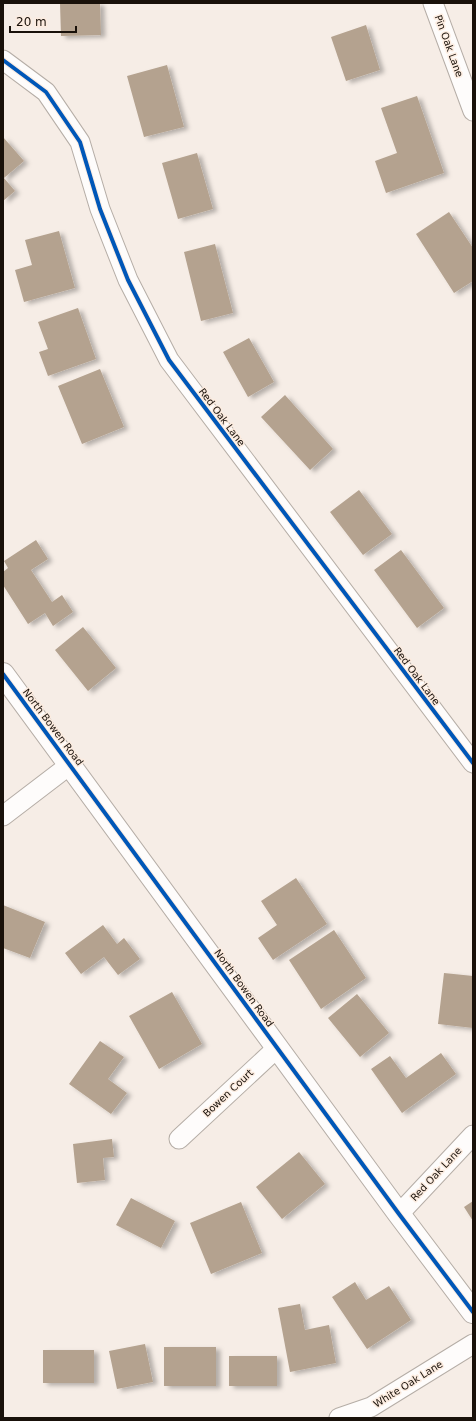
<svg xmlns="http://www.w3.org/2000/svg" width="476" height="1421" font-family="'DejaVu Sans',sans-serif">
<defs>
<filter id="shadow"><feDropShadow dx="4.5" dy="2.5" stdDeviation="2" flood-color="#0004"/></filter>
</defs>
<rect width="100%" height="100%" fill="#f6ede6"/>
<path fill="#b4a28f" filter="url(#shadow)" d="M60 3H100L101 35 61 36Z
M366 25 380 70 346 81 331 37Z
M167 65 184 127 144 137 127 76Z
M417 96 444 173 386 193 375 161 397 153 381 108Z
M3 137 24 161 4 178 15 191 3 201Z
M197 153 213 209 178 219 162 163Z
M449 212 473 248V281L454 293 416 234Z
M59 231 75 288 24 302 15 270 32 265 25 240Z
M215 244 233 313 201 321 184 252Z
M78 308 96 359 48 376 39 352 48 349 38 322Z
M249 338 274 382 248 397 223 352Z
M100 369 124 427 82 444 58 386Z
M285 395 333 449 310 470 261 417Z
M359 490 392 534 363 555 330 512Z
M36 540 48 559 31 570 52 602 62 595 73 612 53 626 45 613 28 624 3 585V572L8 568 4 561Z
M401 550 444 608 417 628 374 570Z
M83 627 116 668 88 691 55 650Z
M296 878 327 924 273 960 258 938 277 925 261 901Z
M3 905 45 922 30 958 3 948Z
M103 925 117 944 124 938 140 959 118 975 104 957 81 974 65 953Z
M334 930 366 978 321 1009 289 960Z
M444 973 473 976V1028L438 1024Z
M172 992 202 1044 159 1069 129 1016Z
M357 994 389 1033 360 1057 328 1018Z
M100 1041 124 1057 108 1079 127 1093 111 1114 69 1084Z
M441 1053 456 1074 402 1113 371 1069 390 1056 406 1078Z
M112 1139 114 1157 103 1158 105 1180 77 1183 73 1144Z
M299 1152 325 1184 282 1219 256 1187Z
M131 1198 175 1221 161 1248 116 1225Z
M473 1201V1221L464 1207Z
M241 1202 262 1253 211 1274 190 1223Z
M355 1282 366 1300 389 1286 411 1320 367 1349 332 1297Z
M300 1304 305 1330 329 1325 336 1363 290 1372 278 1308Z
M145 1344 153 1382 117 1389 109 1351Z
M164 1347H216V1386H164Z
M43 1350H94V1383H43Z
M229 1356H277V1386H229Z"/>
<g fill="none" stroke-linecap="round" stroke-linejoin="round">
<g stroke="#b5ada6" stroke-width="21">
<path id="minor" d="M433 3 473 111
M3 60 46 92 80 142 100 209 128 280 169 360 473 763
M3 816 71 764
M179 1139 277 1048
M399 1214 473 1135
M339 1418 371 1407 473 1344"/>
</g>
<g stroke="#b5ada6" stroke-width="24">
<path id="tertiary" d="M3 674 399 1214 473 1312"/>
</g>
<use href="#minor" stroke="#fefcfb" stroke-width="19"/>
<use href="#tertiary" stroke="#fefcfb" stroke-width="22"/>
<g stroke="#fcece0" stroke-width="6">
<path id="cycleway" d="M3 60 46 92 80 142 100 209 128 280 169 360 473 763
M3 674 399 1214 473 1312"/>
</g>
<use href="#cycleway" stroke="#0057b8" stroke-width="4"/>
</g>
<g text-anchor="middle" dominant-baseline="central" stroke-width="3" stroke-linejoin="round" paint-order="stroke">
<g font-size="10" fill="#19110a" stroke="#fcece0">
<text transform="translate(449 46) rotate(70)">Pin Oak Lane</text>
<text transform="translate(222 417) rotate(53)">Red Oak Lane</text>
<text transform="translate(417 676) rotate(53)">Red Oak Lane</text>
<text transform="translate(53 727) rotate(53)">North Bowen Road</text>
<text transform="translate(244 988) rotate(54)">North Bowen Road</text>
<text transform="translate(228 1093) rotate(-43)">Bowen Court</text>
<text transform="translate(436 1174) rotate(-47)">Red Oak Lane</text>
<text transform="translate(408 1384) rotate(-32)">White Oak Lane</text>
</g>
</g>
<rect width="476" height="1421" fill="none" stroke="#19110a" stroke-width="8"/>
<path d="M10 26v6h66v-6" fill="none" stroke="#19110a" stroke-width="2"/>
<text x="16" y="26" font-size="12" fill="#19110a" stroke="#fcece0" stroke-width="3" paint-order="stroke">20 m</text>
</svg>
